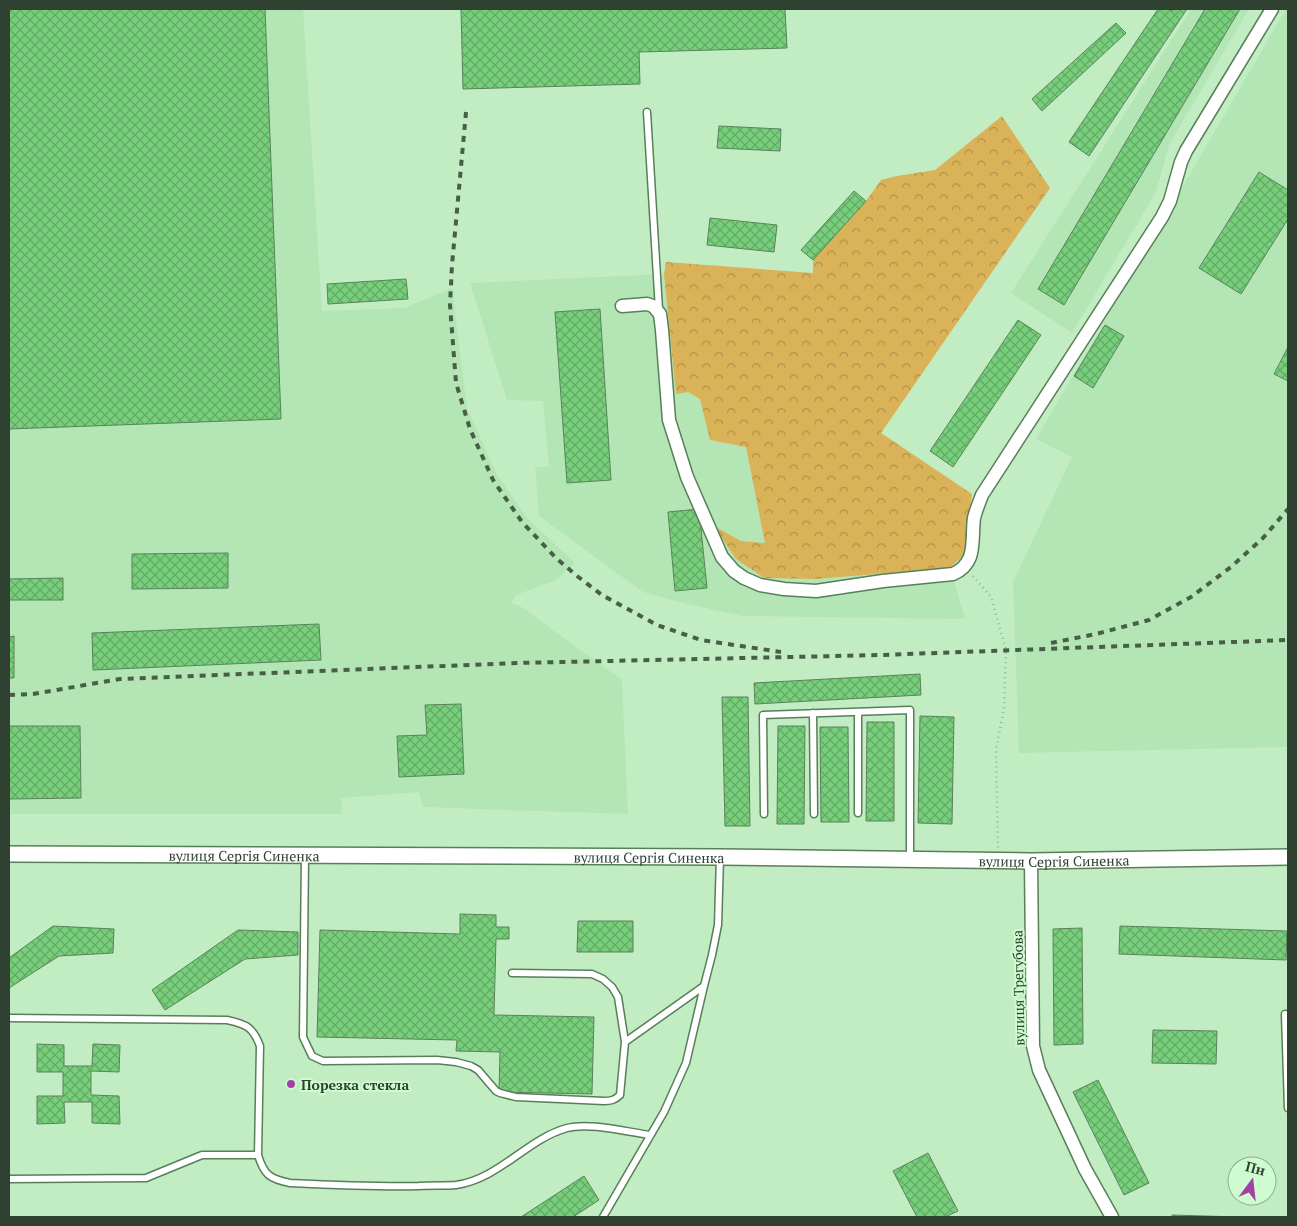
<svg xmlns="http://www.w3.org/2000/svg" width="1297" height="1226" font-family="'PT Serif',serif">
<defs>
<pattern id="forest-crowns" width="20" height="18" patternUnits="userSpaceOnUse" patternTransform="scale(1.25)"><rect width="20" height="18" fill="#dab258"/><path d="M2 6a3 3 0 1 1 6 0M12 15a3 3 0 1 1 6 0" fill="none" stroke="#b19249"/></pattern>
<pattern id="building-cross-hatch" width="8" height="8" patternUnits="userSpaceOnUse" patternTransform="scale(1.25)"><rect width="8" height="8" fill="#77cf7c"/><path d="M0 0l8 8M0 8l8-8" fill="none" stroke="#62aa66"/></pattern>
</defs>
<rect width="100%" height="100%" fill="#c2edc3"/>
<path fill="#b4e5b5" d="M9 9H303L322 311 405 308 452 288 467 408 496 473 527 518 575 563 556 580 516 595 511 603 520 606 622 680 628 814 423 807 419 792 341 798 342 814H9Z
M1191 9H1249L1169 145 1156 192 1072 333 1011 293Z
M1286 9H1288V747L1019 753 1013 582 1072 457 1036 439Z
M664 274 676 393 688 392 700 399 710 440 746 447 765 543 741 541 736 559 950 568 965 619 742 616 683 603 643 592 539 516 535 467H549L543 401 507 400 470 283Z"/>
<path fill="url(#forest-crowns)" d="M1002 116 1050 188 881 433 972 494 964 555 950 568 816 579 764 578 736 559 714 526 741 541 765 543 746 447 710 440 700 399 688 392 676 394 664 274 666 262 813 273V260L866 201 881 180 897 176 935 170Z"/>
<path fill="url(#building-cross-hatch)" stroke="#5a825b" d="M9 9H265L281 419 9 429Z
M461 9H785L787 48 639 52 640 84 463 89Z
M1158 9H1169L1172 11 1173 9H1187L1089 156 1069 142Z
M1205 9H1240L1064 305 1038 289Z
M1116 23 1126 33 1042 111 1032 99Z
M719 126 781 129 780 151 717 148Z
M1259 172 1288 190V219L1241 294 1199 268Z
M854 191 866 201 813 260 801 250Z
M710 218 777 225 774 252 707 245Z
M406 279 408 299 328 304 327 284Z
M600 309 611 480 567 483 555 312Z
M1018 320 1041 335 953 467 930 451Z
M1105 325 1124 336 1093 388 1074 376Z
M1288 347V381L1274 374Z
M699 509 707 588 675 591 668 512Z
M228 553V588L132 589V554Z
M63 578V600H9V579Z
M319 624 321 660 93 670 92 633Z
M14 636V678H9V637Z
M920 674 921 695 755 704 754 683Z
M722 697H748L750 826H725Z
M461 704 464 774 399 777 397 736 427 735 425 705Z
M920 716 954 717 952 824 918 823Z
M867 722H894V821H866Z
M9 726H80L81 798 9 799Z
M778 726H805L804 824H777Z
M820 727H848L849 822H821Z
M460 914 496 915V927H509V939H496L494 1015 594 1017 592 1094 499 1092 500 1052 456 1051 457 1040 317 1037 320 930 460 934Z
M578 921H633V952H577Z
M53 926 114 929 113 953 59 956 9 988V958Z
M1120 926 1287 931 1286 960 1119 954Z
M1082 928 1083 1044 1054 1045 1053 929Z
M238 930 298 932V955L245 959 165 1010 152 990Z
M1153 1030 1217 1031 1216 1064 1152 1063Z
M37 1044 64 1045V1066H92L93 1044 120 1045 119 1072 91 1071V1095L119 1096 120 1124 92 1123V1102H64L65 1123 37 1124V1096H63V1072H37Z
M1098 1080 1149 1183 1124 1195 1073 1092Z
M928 1153 958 1211 945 1217H917L893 1171Z
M584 1176 599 1200 573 1217H521Z
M1172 1215 1239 1217H1172Z"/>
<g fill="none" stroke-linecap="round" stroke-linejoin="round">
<g stroke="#577f59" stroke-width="9">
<path id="service" d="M647 112 659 310
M813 713 814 814
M858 813V712
M764 814 763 715 910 710V859
M305 855 303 1037 312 1056 323 1061 437 1060 456 1062 471 1066 478 1070 496 1091 500 1093 516 1097 604 1101C611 1101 615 1100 620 1095L625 1042 704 986
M512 973 592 974 603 979 612 987 618 997 625 1042
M1285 1014 1288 1108
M9 1018 227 1020C246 1024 253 1027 260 1046L258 1155
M9 1179 146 1178 202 1155H258C264 1175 270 1179 290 1183 333 1185 376 1187 419 1186 431 1185 444 1186 456 1185 499 1179 527 1139 567 1128 589 1122 627 1132 650 1135
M603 1217 664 1112 686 1063 704 986 712 955 718 925 720 857"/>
</g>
<g stroke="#577f59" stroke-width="15">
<path id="minor" d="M622 306 647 304 653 306 660 314 662 330 669 420 687 477 722 557 734 571 744 578 760 585 784 589 816 591 883 581 953 574C978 563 971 540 974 518 976 510 979 503 982 495L1162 217 1170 201 1181 162 1186 151 1272 9
M1031 861 1033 1046 1039 1070 1085 1169 1112 1217"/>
</g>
<g stroke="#577f59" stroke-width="18">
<g id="tertiary">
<path id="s1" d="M9 854 720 857 1031 861 1288 857"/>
</g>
</g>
<path stroke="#92b593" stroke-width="2.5" stroke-dasharray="1 4" stroke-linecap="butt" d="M973 576 991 597 1006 650 1004 708 996 750 998 848"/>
<use href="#service" stroke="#fff" stroke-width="6"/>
<use href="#minor" stroke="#fff" stroke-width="12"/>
<use href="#tertiary" stroke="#fff" stroke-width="15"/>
<path stroke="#485e49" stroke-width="4" stroke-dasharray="6 6" stroke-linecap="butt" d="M466 112 452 265 450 305 456 383 470 429 493 480 522 522 556 558 577 576 602 595 657 625 701 640 781 652
M1051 643 1096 634 1149 620 1191 597 1231 567 1263 538 1288 509
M9 695 33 694 120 679 517 663 881 655 1288 640"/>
</g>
<circle fill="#a140a7" stroke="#cffbd0" stroke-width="2" cx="291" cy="1084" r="5"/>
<g text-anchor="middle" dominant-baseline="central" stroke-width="4" stroke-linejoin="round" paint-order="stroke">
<g font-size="14" fill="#2f4130" stroke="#cffbd0">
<text stroke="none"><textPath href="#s1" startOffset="235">вулиця Сергія Синенка</textPath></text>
<text stroke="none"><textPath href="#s1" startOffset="640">вулиця Сергія Синенка</textPath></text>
<text stroke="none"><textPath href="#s1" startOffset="1045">вулиця Сергія Синенка</textPath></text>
<text transform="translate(1018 988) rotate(-91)">вулиця Трегубова</text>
</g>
<g font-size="14" font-weight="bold" fill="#2f4130" stroke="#cffbd0" text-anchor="start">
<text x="301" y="1084">Порезка стекла</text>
</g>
</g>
<rect width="1297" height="1226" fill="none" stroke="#2f4130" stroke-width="20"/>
<g transform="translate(1252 1181) rotate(15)"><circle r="24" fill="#cffbd0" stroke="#8fb190"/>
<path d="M0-4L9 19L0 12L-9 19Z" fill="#a140a7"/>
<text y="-8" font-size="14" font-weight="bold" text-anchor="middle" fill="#2f4130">Пн</text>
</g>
</svg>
